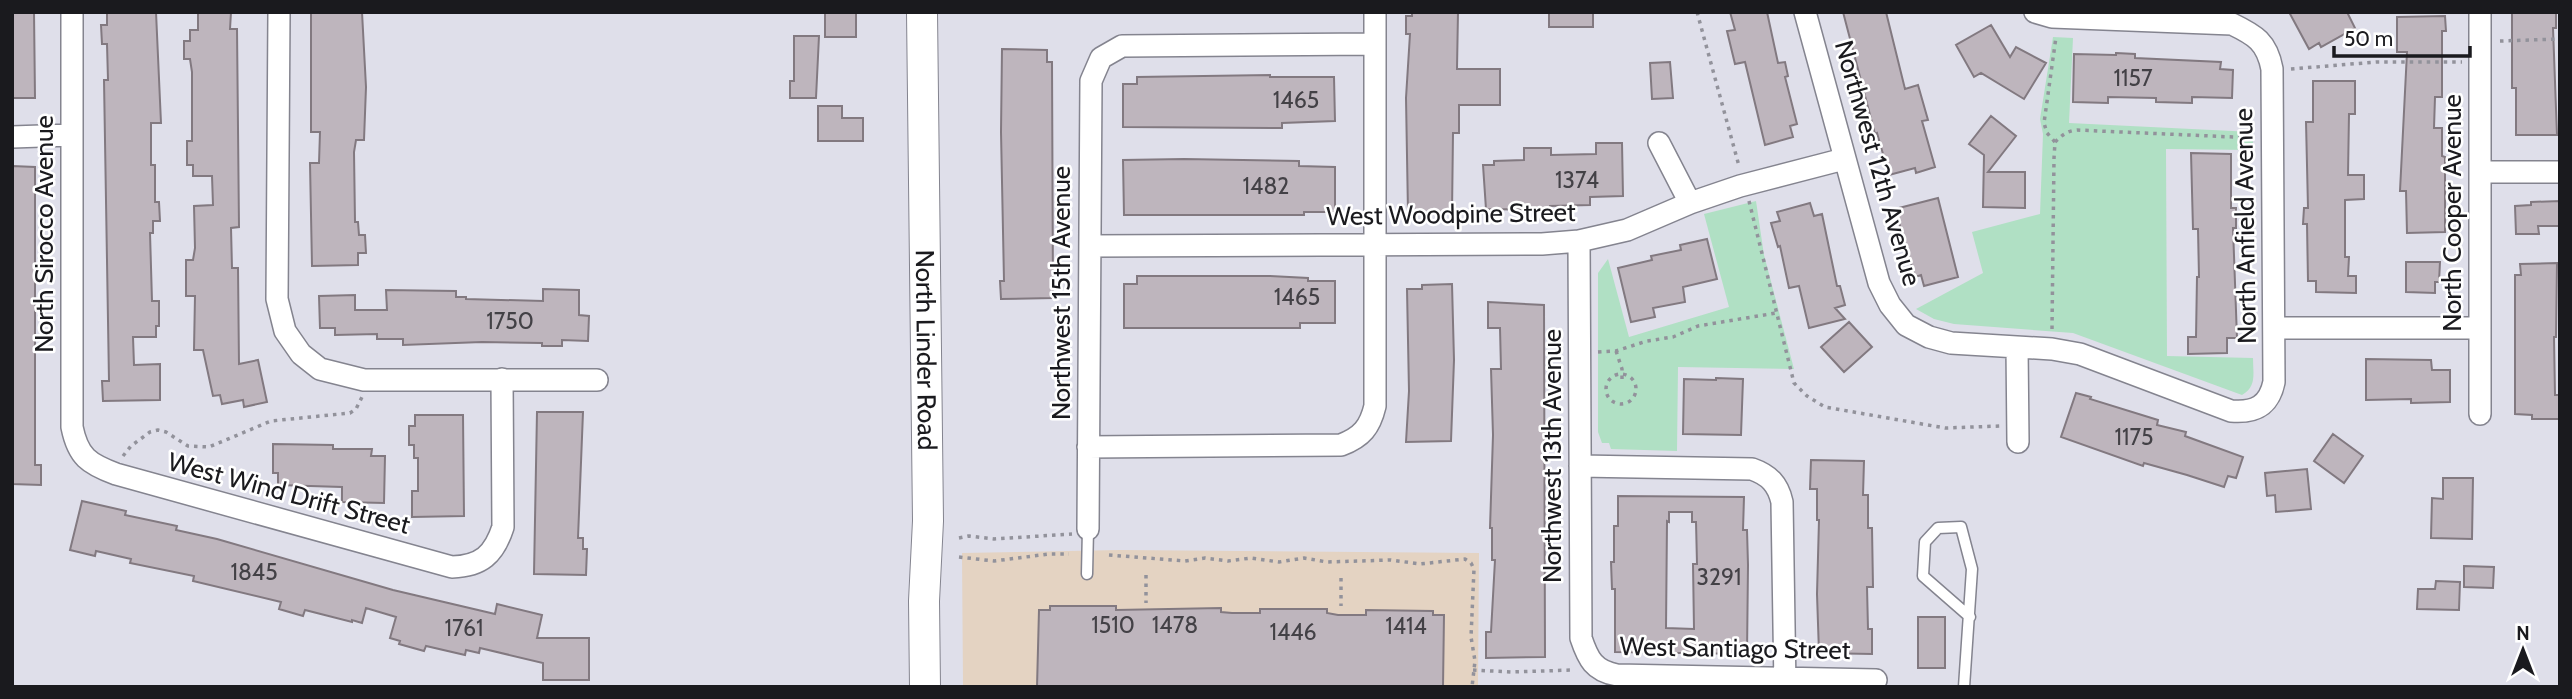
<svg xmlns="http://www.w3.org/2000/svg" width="2572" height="699" font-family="Cabin,sans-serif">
<rect width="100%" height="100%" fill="#dfdfea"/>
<path fill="#e4d3c2" d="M1120 550 1479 553 1478 687H963L962 553Z"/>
<path fill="#b0e0c4" d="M2053 37 2073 38 2069 123 2253 132V150L2166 149 2167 356 2253 358C2253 373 2257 387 2242 395L2073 333 1954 324 1934 319 1916 309 1983 273 1972 232 2040 214 2043 134 2040 119Z
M1756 201 1764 255 1794 369 1678 367 1677 451 1611 449 1609 443H1602L1598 432V273L1608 259 1629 337 1729 307 1704 214Z"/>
<path fill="#beb5bd" stroke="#827980" stroke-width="2" fill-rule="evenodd" d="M12 12H34L35 98H12Z
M107 12H156L161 123H151V165H155V202H159L160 221H153V233H150L152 301H159V326H156V337H133L134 365 160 364V400L103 401 102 381H109L104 80H108L107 44H102L101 25H107Z
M198 12H231L230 29H237L239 227 231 228 232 268H238L239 364 258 360 267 402 244 407 243 400 222 404 220 395 213 396 203 350H194L195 296H186V260H193L195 248 194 206 213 205 212 176H193V165H187V141H192V72L190 59H184V41H190V30H198Z
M311 12H362L366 87 364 140H356L354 152 355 222H358L359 235H365L366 253H358V265L312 266 310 163H319L320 132H311Z
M825 12H856V37H825Z
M1412 12H1458L1457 69H1500V105H1459V133H1453L1452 213H1408L1406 98 1410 34H1406V16H1412Z
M1549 12H1593V27H1549Z
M1730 12H1767L1778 63 1785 62 1788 76 1785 77 1797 124 1790 126 1793 137 1765 145 1745 62 1735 64 1727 31 1735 30Z
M1843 12H1886L1905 89 1918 85 1928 120 1922 121 1935 167 1916 173 1915 168 1889 175 1877 133 1875 134Z
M2289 12H2347L2355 28 2321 47 2319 43 2309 49Z
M2512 12H2556V28H2553L2557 135H2516V88H2512Z
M2445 16 2446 31H2442V97H2435L2434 128H2442V156L2445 157V232L2407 233 2406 191H2400L2407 52H2397V17Z
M1991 25 2010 57 2016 47 2046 63 2024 99 1981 73 1974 77 1956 45Z
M794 36H819L816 98H790V81H794Z
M1002 49 1047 50V62H1052L1053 298 1001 299 1000 281H1004L1001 132Z
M2116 53 2135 54V58L2221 62 2220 69 2233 70 2232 98 2192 97V103L2156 102V98L2108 97V103L2073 102 2074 54 2116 55Z
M1670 62 1673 98 1652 99 1650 63Z
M1270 75V77H1334L1335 121 1282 123V128L1123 127V84H1137V77Z
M2313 81H2355V114H2349L2348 175H2364V199L2345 200V257H2349L2348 276H2356V293L2316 292V281H2308L2307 224H2303L2304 208H2308L2306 122H2313Z
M818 106H842V118H863V141H818Z
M1991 116 2016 136 1988 172H2025V208L1983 207 1984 155 1969 144Z
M1596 143H1622L1623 196 1590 197V205L1550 206V210L1486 209 1483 165H1494V161L1524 160V148H1551V155L1596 154Z
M2191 153 2231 154V208H2236V228H2233L2237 338H2227V353L2188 354V337H2196L2197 277H2199L2198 229H2193Z
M1184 159 1299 161V166L1335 167V212H1304V215H1124L1123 160Z
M12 166 35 167V465H41V485L12 484Z
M1938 198 1958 277 1924 286 1921 275 1915 277 1895 209Z
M2560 201V226H2538L2539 234H2516L2515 206 2531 205V202Z
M1810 203 1814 216 1822 214 1837 286H1840L1845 305 1835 308 1845 319 1809 328 1799 286 1789 288 1780 246 1778 247 1771 223 1780 221 1777 212Z
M1707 239 1717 279 1683 287 1685 302 1653 308 1655 317 1631 322 1618 268 1652 260 1651 256 1681 250 1680 245Z
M2406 262H2440L2439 282H2435V293L2406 292Z
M2557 263 2556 337H2554L2555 395H2560V419H2532V415L2515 414V275H2521L2520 264Z
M1137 276H1270L1308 278V281H1335V323H1300V328H1124V284H1137Z
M1452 284 1454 360 1451 441 1406 442 1409 391 1407 289H1422V285Z
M543 289 579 290V315L589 316 588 341 562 340V346H542V343L482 342 403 345V339H377V334L335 335V328H320L319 296 355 295V310H387L386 290 456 291V297H466V299L543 301Z
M1488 302 1544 305 1545 657 1486 658V632H1491L1495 560H1492V528H1490L1493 435 1491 369H1501L1500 328H1488Z
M1849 322 1872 347 1844 372 1821 347Z
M2366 359 2431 360 2432 370H2450V402L2411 403V399L2366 400Z
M1716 378 1743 379 1741 435 1683 434 1684 379 1716 380Z
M2076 393 2091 397 2090 399 2158 420 2157 425 2186 432 2185 436 2243 457 2236 478 2228 476 2224 487 2187 475 2144 463 2143 466 2061 437Z
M537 412H583L578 538H583V549H587L586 575 534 574Z
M415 415H463L464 516 412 517V491H418V458H414V445H409V426H415Z
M2333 434 2363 456 2344 483 2314 461Z
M273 444 333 445V449H372L371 456H385L384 503 342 502V487L278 485V473H273Z
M1811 460 1864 461 1863 495H1868V528H1872L1873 587H1867L1868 629H1872V654L1819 653 1817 594 1819 520H1817V489H1810Z
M2307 469 2311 509 2276 512 2275 495 2267 496 2265 473Z
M2443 478H2473L2472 539 2431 538 2432 498 2443 499Z
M1618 496 1744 497 1743 530H1747L1748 565 1747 654 1615 652V589H1612L1611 562H1614V526H1618ZM1669 512H1692V522H1696L1697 564H1693L1694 629 1666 628 1667 521 1669 522Z
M82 501 126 511 125 515 177 526 176 530 217 539 393 590 495 614 497 604 542 615 537 638H589V680H543V663L480 648 479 653 466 650 465 655 426 646 424 651 399 644 400 641 390 638 396 617 366 608 362 623 352 620V622L305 610 303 616 279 609 281 602 193 581 194 576 130 563 131 559 96 551 95 556 70 550Z
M2464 566 2494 567 2493 588 2464 587Z
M2436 581 2460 582 2459 610 2417 609 2418 589H2435Z
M1050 606H1116V610L1221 608V612L1232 613H1260V609H1327V613L1338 615H1366V610L1433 611V615H1444L1443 687H1037L1039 610H1050Z
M1918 617H1945V668H1918Z"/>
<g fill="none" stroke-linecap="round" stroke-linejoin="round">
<g stroke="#84848f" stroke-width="13">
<path id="lane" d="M1087 574 1088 529
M1964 687 1972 569 1961 527 1938 528 1925 542 1923 576 1970 617"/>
</g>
<g stroke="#84848f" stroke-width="24">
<path id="street" d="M72 12V427C78 457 89 464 116 474L452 567C481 566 494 555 503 527L502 379
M279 12 277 299 285 331 301 354 320 369 364 380H597
M1805 12 1879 283 1890 305 1906 325 1929 337 1951 343 2052 349 2080 354 2231 411C2255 413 2269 406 2274 382L2272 69C2267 42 2255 35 2232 24L2052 17 2035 12
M12 137 71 135
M1659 143 1690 203
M2480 172H2560
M1579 241 1581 638C1588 659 1594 671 1617 675L1876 680
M1090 246 1542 244 1579 241 1627 230 1690 203 1740 186 1844 159
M2274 328H2480
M2017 347 2018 442
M2480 414V12
M1088 447 1341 445C1362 437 1370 427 1375 406V12
M1580 466 1752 469C1769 475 1778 484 1782 502L1785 687
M1088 529 1091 81 1101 58 1122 46 1375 44"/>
</g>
<g stroke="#84848f" stroke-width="32">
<g id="secondary">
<path id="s1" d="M922 12 928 521 924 601 925 687"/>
</g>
</g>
<path stroke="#92929b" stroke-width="3.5" stroke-dasharray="3.5 5" stroke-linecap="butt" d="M1697 12 1739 166
M2500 41 2560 39
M2291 69 2376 62H2462
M2055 142 2047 133 2044 123 2056 37
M1749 201 1794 383 1807 396 1825 407 1945 428 2001 426
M2052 329 2054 158 2055 142C2062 135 2067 131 2077 130L2255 138
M1616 351 1622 369V380
M1598 352 1616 351 1647 341 1673 337 1698 326 1776 313
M1606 389a15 15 0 1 1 30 0a15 15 0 1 1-30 0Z
M123 456 131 446 150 432 158 430 166 432 188 446 209 447 271 421 350 413 356 409 362 397
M959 538 969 536 994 539 1072 534
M1109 555 1185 561 1205 558 1228 561 1251 558 1279 562 1304 558 1327 562 1391 560 1420 564 1465 559 1471 563 1474 569 1471 637 1475 661 1472 687
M959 557 994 561 1049 554H1069
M1146 575V603
M1341 578V606
M1473 670 1511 672 1573 670"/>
<use href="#lane" stroke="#fff" stroke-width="10"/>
<use href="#street" stroke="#fff" stroke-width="21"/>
<use href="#secondary" stroke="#fff" stroke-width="30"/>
</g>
<g text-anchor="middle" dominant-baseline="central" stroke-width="5" stroke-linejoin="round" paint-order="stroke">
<g font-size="23" fill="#434146">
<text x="2133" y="78">1157</text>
<text x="1296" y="100">1465</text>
<text x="1577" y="180">1374</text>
<text x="1266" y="186">1482</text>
<text x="1297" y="297">1465</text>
<text x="510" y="321">1750</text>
<text x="2134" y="437">1175</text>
<text x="254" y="572">1845</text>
<text x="1719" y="577">3291</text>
<text x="1113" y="625">1510</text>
<text x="1175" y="625">1478</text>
<text x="1406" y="626">1414</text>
<text x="464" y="628">1761</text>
<text x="1293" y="632">1446</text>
</g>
<g font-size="26" fill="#1a1a1e" stroke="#fff">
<text transform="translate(1878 163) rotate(74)">Northwest 12th Avenue</text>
<text transform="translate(2452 213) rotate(-90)">North Cooper Avenue</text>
<text transform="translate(1451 214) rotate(-1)">West Woodpine Street</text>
<text transform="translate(2245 226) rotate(-91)">North Anfield Avenue</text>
<text transform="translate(44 234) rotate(-90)">North Sirocco Avenue</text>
<text transform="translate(1061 293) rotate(-90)">Northwest 15th Avenue</text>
<text stroke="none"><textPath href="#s1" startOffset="338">North Linder Road</textPath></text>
<text transform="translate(1552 456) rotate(-90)">Northwest 13th Avenue</text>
<text transform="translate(289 493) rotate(15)">West Wind Drift Street</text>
<text transform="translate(1735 648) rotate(1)">West Santiago Street</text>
</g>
</g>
<rect width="2572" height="699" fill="none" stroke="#1a1a1e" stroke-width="28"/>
<g transform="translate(2523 650)" stroke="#ffffff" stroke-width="5" paint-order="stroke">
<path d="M0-5L12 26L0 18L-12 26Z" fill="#1a1a1e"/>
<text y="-10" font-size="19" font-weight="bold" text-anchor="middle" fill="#1a1a1e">N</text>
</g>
<path d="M2334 46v10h136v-10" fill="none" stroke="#1a1a1e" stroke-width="3.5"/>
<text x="2344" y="46" font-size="21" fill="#1a1a1e" stroke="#ffffff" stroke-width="5" paint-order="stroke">50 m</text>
</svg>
